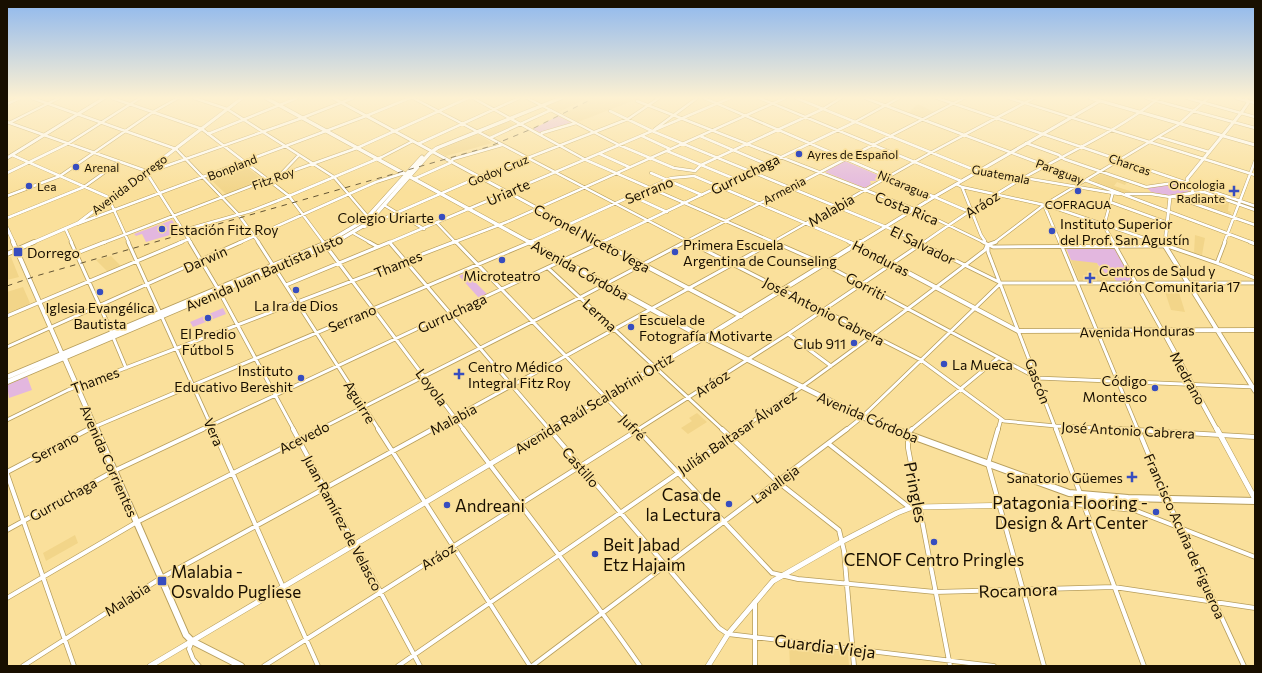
<svg xmlns="http://www.w3.org/2000/svg" width="1262" height="673" font-family="Commissioner,sans-serif">
<rect width="100%" height="100%" fill="#fae09b"/>
<path fill="#f2d589" d="M565 98H587L559 112 547 106Z
M595 98H640L578 122 563 114Z
M918 104 934 112 924 117 908 113Z
M509 121 516 125 491 136 483 133Z
M478 134 492 143 446 156 437 151Z
M244 165 262 179 226 194 209 178Z
M1101 174 1127 182 1125 185 1117 182 1114 186 1130 191 1131 192 1123 193 1091 180Z
M1197 194H1203L1229 203 1228 211 1231 212 1230 214 1201 204 1199 199 1202 198Z
M1195 235 1205 238 1202 255 1194 253Z
M111 256 121 266 108 272 96 260Z
M7 257H11L19 277 7 280Z
M1071 260 1097 262 1098 266 1103 268 1106 275 1113 276 1117 282 1080 283Z
M1163 286 1174 288V286H1177L1185 312 1171 310Z
M23 287 30 303 28 306 7 314V292Z
M697 413 707 422 688 434 681 428 692 421 689 418Z
M75 535 78 543 46 561 43 553Z
M789 645 848 652 849 666H790Z"/>
<path fill="#e3b7df" d="M558 116 573 123 541 133 533 129Z
M845 161 880 176 881 178H875L876 181H870L871 184 865 188 825 172Z
M1178 183 1188 186 1190 191 1172 196 1151 192 1147 188Z
M172 220 180 232 146 242 142 234 136 236 134 234Z
M1066 248 1116 249 1134 282H1117L1113 276 1106 275C1104 270 1099 267 1097 263L1071 260Z
M463 274 469 280 472 279 487 294 479 298 459 276Z
M223 308 226 314 193 327 190 322Z
M27 376 32 390 9 398 7 385Z"/>
<g fill="none" stroke-linecap="round" stroke-linejoin="round">
<g stroke="#b79e5c" stroke-width="3.5">
<path id="street-far2" d="M32 98 176 149 238 214 259 243
M112 98 202 129 289 196 324 243
M194 98 227 109 334 177 368 217
M413 98 691 243
M473 98 586 160 776 243
M527 98 619 145 674 168 695 171
M704 98 965 210H971
M759 98 961 181
M796 98 972 169 1119 194
M865 98 1253 243
M937 98 1255 206
M1009 98 1255 175
M1146 98 1255 128
M1187 98 1255 117
M1236 98 1255 103
M637 101 919 211 985 243
M7 104 20 98
M610 111 652 131 891 229 920 243
M7 122 149 172 302 118 353 98
M9 123 59 98
M655 129 697 98
M208 134 297 98
M541 135 542 133 576 123
M642 136 670 149
M700 136 766 164
M1159 137 1209 152
M490 138 551 110
M1026 143 1059 155 1064 159 1146 187 1180 182
M418 144 519 98
M667 151 735 179
M600 154 629 167
M12 155 108 197 129 243
M695 171 701 165 823 109 841 98
M146 172 191 243
M7 173 69 143 140 98
M651 173 702 195
M281 174 299 155
M414 179 450 163 453 159 502 145
M956 184 962 187 1049 206 1159 243
M962 187 981 235 985 241
M1113 192 1104 226 1114 243
M1192 193 1204 192 1255 210
M1126 194H1151L1170 197
M7 196 60 176 153 112 178 98
M632 196 667 212
M1175 197 1255 225
M1110 202 1168 223
M384 205 424 229
M1044 205 1060 243
M7 218 84 187 119 162
M437 223 456 243
M77 224 366 116 410 98
M364 227 479 177 628 119 659 98
M66 230 72 243
M184 230 251 211 277 201 382 157 413 141
M353 233 371 243
M103 243 267 180 357 148 468 98
M179 243 189 239
M239 243 376 182 404 173
M388 243 730 98
M452 243 507 222 785 98
M528 243 671 178 694 176 852 243
M600 243 855 122 899 98
M683 243 964 98
M771 243 932 152 1034 98
M923 243C956 220 990 197 1025 177 1070 152 1119 130 1159 98
M994 243 1044 205 1178 125 1208 98
M1224 243 1255 161"/>
</g>
<g stroke="#b79e5c" stroke-width="4.5">
<path id="street-far1" d="M71 242 112 333
M128 242 213 430
M190 242 218 289 294 430
M258 242 379 430
M323 242 464 430
M369 242 378 247
M456 242 637 430
M689 242 921 360 1004 421 1056 426 1137 430
M774 242 824 264 1037 378 1255 387
M849 242 856 245
M918 242 1001 283H1255
M983 242 993 247 1165 246
M1060 242 1138 430
M1113 242 1162 330
M1156 242 1217 263 1255 278
M1250 242 1255 244
M390 243 550 430
M988 246V252L1056 430
M77 253 105 242
M1217 263 1225 242
M548 268 723 430
M286 285 390 242
M7 316 182 242
M788 334 831 366
M113 337 126 368
M7 347 241 242
M7 420 68 390 454 242
M87 430 531 242
M201 430 602 242
M318 430 581 297 685 242
M431 430 773 242
M637 430 788 334 924 242
M740 430C824 373 904 312 985 250L987 245 996 242
M846 430 861 418 1001 283
M911 430 998 358
M998 430 1001 419"/>
</g>
<g stroke="#b79e5c" stroke-width="5.5">
<path id="street" d="M213 429 318 666
M293 429 420 666
M378 429 530 666
M463 429C522 508 584 585 640 666
M549 429 719 628 728 634 994 666
M637 429 772 573 798 579 935 592 1114 587 1255 608
M722 429 778 482 839 530 844 551 854 666
M912 429 908 433V448L950 666
M998 429 988 464 1044 666
M1056 429 1080 493
M1119 429 1255 437
M1138 429 1167 499 1244 666
M829 444 910 508
M7 472 89 429
M7 474 74 666
M1082 500 1144 666
M1074 504 1134 510 1255 557
M7 530 114 471 203 429
M7 598 137 522 320 429
M755 602V666
M192 641 189 649 193 659 199 666
M23 666 161 578 433 429
M264 666 639 429
M398 666 742 429
M532 666 847 429"/>
</g>
<g stroke="#b79e5c" stroke-width="4">
<path id="secondary-far2" d="M333 98 602 243
M1090 98 1255 145
M7 158 104 98
M7 228 14 243
M32 243 78 223 242 98
M859 243 934 197 1100 101
M1165 243 1170 197 1192 193 1193 189 1188 183 1187 179 1241 113 1248 103 1246 98"/>
</g>
<g stroke="#b79e5c" stroke-width="5.5">
<path id="secondary-far1" d="M13 242 62 354
M600 242 741 316
M1165 242V246L1255 391
M856 245 1018 331 1255 330
M7 254 34 242
M1163 331 1217 430
M548 430 704 338 860 242"/>
</g>
<g stroke="#b79e5c" stroke-width="6">
<path id="secondary" d="M1217 429 1255 499
M150 666 549 429
M708 666 728 634 773 581 843 541 897 513 910 508 919 507 1073 504 1082 501"/>
</g>
<g stroke="#b79e5c" stroke-width="4.5">
<path id="primary-far2" d="M266 98 531 243
M326 243 365 220 422 157
M334 243 368 223 429 154 437 148 561 98"/>
</g>
<g stroke="#b79e5c" stroke-width="6">
<path id="primary-far1" d="M529 242 704 338 875 423 896 430
M64 357 96 430
M7 377 329 242
M7 382 336 242"/>
</g>
<g stroke="#b79e5c" stroke-width="8">
<path id="primary" d="M96 429 186 635 192 641 241 666
M893 429 1069 493 1128 498 1255 501
M1082 501 1104 499"/>
</g>
<use href="#street-far2" stroke="#fff" stroke-width="2.5"/>
<use href="#street-far1" stroke="#fff" stroke-width="3"/>
<use href="#street" stroke="#fff" stroke-width="4"/>
<use href="#secondary-far2" stroke="#fff" stroke-width="3"/>
<use href="#secondary-far1" stroke="#fff" stroke-width="4"/>
<use href="#secondary" stroke="#fff" stroke-width="5"/>
<use href="#primary-far2" stroke="#fff" stroke-width="3.5"/>
<use href="#primary-far1" stroke="#fff" stroke-width="4.5"/>
<use href="#primary" stroke="#fff" stroke-width="6"/>
<path stroke="#635433" stroke-width="1" stroke-dasharray="5.5 5.5" stroke-linecap="butt" d="M7 286 36 276 488 147 534 128 594 98"/>
</g>
<linearGradient id="sky" x2="0" y2="1"><stop stop-color="#8fb8ee"/><stop offset="0.51" stop-color="#fdf1d2"/><stop offset="1" stop-color="#fdf1d2" stop-opacity="0"/></linearGradient>
<rect width="1262" height="192" fill="url(#sky)"/>
<g fill="#374dbf" stroke="#fae09b" stroke-width="1.5">
<circle cx="799" cy="154" r="4"/>
<circle cx="76" cy="167" r="4"/>
<circle cx="29" cy="186" r="4"/>
<circle cx="1078" cy="191" r="4"/>
<path d="M1232 185h4v4h4v4h-4v4h-4v-4h-4v-4h4z"/>
<circle cx="442" cy="217" r="4"/>
<circle cx="162" cy="229" r="4"/>
<circle cx="1052" cy="231" r="4"/>
<rect x="13" y="247" width="10" height="10" rx="2"/>
<circle cx="675" cy="252" r="4"/>
<circle cx="502" cy="260" r="4"/>
<path d="M1088 272h4v4h4v4h-4v4h-4v-4h-4v-4h4z"/>
<circle cx="296" cy="290" r="4"/>
<circle cx="100" cy="292" r="4"/>
<circle cx="208" cy="318" r="4"/>
<circle cx="631" cy="327" r="4"/>
<circle cx="854" cy="343" r="4"/>
<circle cx="944" cy="364" r="4"/>
<path d="M457 368h4v4h4v4h-4v4h-4v-4h-4v-4h4z"/>
<circle cx="301" cy="378" r="4"/>
<circle cx="1155" cy="388" r="4"/>
<path d="M1130 471h4v4h4v4h-4v4h-4v-4h-4v-4h4z"/>
<circle cx="729" cy="504" r="4"/>
<circle cx="447" cy="505" r="4"/>
<circle cx="1156" cy="512" r="4"/>
<circle cx="934" cy="542" r="4"/>
<circle cx="595" cy="554" r="4"/>
<rect x="157" y="576" width="10" height="10" rx="2"/>
</g>
<g text-anchor="middle" dominant-baseline="central" stroke-width="3.5" stroke-linejoin="round" paint-order="stroke">
<g font-size="12" fill="#180f00" stroke="#fae09b" text-anchor="start">
<text x="807" y="154">Ayres de Español</text>
<text x="84" y="167">Arenal</text>
<text x="1225" y="184" text-anchor="end">Oncologia<tspan x="1225" dy="14">Radiante</tspan></text>
<text x="37" y="186">Lea</text>
<text x="1078" y="204" text-anchor="middle">COFRAGUA</text>
</g>
<g font-size="12" fill="#180f00" stroke="#fae09b">
<text transform="translate(1130 164) rotate(19)">Charcas</text>
<text transform="translate(232 167) rotate(-21)">Bonpland</text>
<text transform="translate(498 170) rotate(-22)">Godoy Cruz</text>
<text transform="translate(1060 171) rotate(21)">Paraguay</text>
<text transform="translate(1001 174) rotate(11)">Guatemala</text>
<text transform="translate(273 178) rotate(-20)">Fitz Roy</text>
<text transform="translate(129 184) rotate(-37)">Avenida Dorrego</text>
<text transform="translate(904 184) rotate(23)">Nicaragua</text>
<text transform="translate(784 190) rotate(-28)">Armenia</text>
</g>
<g font-size="14" fill="#180f00" stroke="#fae09b">
<text transform="translate(745 174) rotate(-26)">Gurruchaga</text>
<text transform="translate(649 190) rotate(-22)">Serrano</text>
<text transform="translate(508 192) rotate(-24)">Uriarte</text>
<text transform="translate(982 204) rotate(-32)">Aráoz</text>
<text transform="translate(907 208) rotate(22)">Costa Rica</text>
<text transform="translate(831 210) rotate(-30)">Malabia</text>
<text transform="translate(592 238) rotate(28)">Coronel Niceto Vega</text>
<text transform="translate(923 245) rotate(26)">El Salvador</text>
<text transform="translate(881 258) rotate(27)">Honduras</text>
<text transform="translate(205 259) rotate(-24)">Darwin</text>
<text transform="translate(398 264) rotate(-22)">Thames</text>
<text transform="translate(580 270) rotate(29)">Avenida Córdoba</text>
<text transform="translate(264 272) rotate(-24)">Avenida Juan Bautista Justo</text>
<text transform="translate(866 286) rotate(28)">Gorriti</text>
<text transform="translate(824 311) rotate(27)">José Antonio Cabrera</text>
<text transform="translate(452 313) rotate(-25)">Gurruchaga</text>
<text transform="translate(600 315) rotate(43)">Lerma</text>
<text transform="translate(352 318) rotate(-23)">Serrano</text>
<text transform="translate(1137 331) rotate(-1)">Avenida Honduras</text>
<text transform="translate(1188 378) rotate(61)">Medrano</text>
<text transform="translate(95 380) rotate(-21)">Thames</text>
<text transform="translate(1038 381) rotate(69)">Gascón</text>
<text transform="translate(712 383) rotate(-33)">Aráoz</text>
<text transform="translate(432 387) rotate(53)">Loyola</text>
<text transform="translate(360 402) rotate(58)">Aguirre</text>
<text transform="translate(594 403) rotate(-31)">Avenida Raúl Scalabrini Ortiz</text>
<text transform="translate(868 417) rotate(23)">Avenida Córdoba</text>
<text transform="translate(453 419) rotate(-28)">Malabia</text>
<text transform="translate(633 427) rotate(46)">Jufré</text>
<text transform="translate(1128 430) rotate(3)">José Antonio Cabrera</text>
<text transform="translate(214 432) rotate(66)">Vera</text>
<text transform="translate(737 432) rotate(-34)">Julián Baltasar Álvarez</text>
<text transform="translate(304 437) rotate(-27)">Acevedo</text>
<text transform="translate(55 447) rotate(-28)">Serrano</text>
<text transform="translate(109 461) rotate(66)">Avenida Corrientes</text>
<text transform="translate(581 467) rotate(49)">Castillo</text>
<text transform="translate(775 484) rotate(-36)">Lavalleja</text>
<text transform="translate(63 499) rotate(-29)">Gurruchaga</text>
<text transform="translate(343 523) rotate(62)">Juan Ramírez de Velasco</text>
<text transform="translate(1185 536) rotate(66)">Francisco Acuña de Figueroa</text>
<text transform="translate(438 556) rotate(-32)">Aráoz</text>
<text transform="translate(127 599) rotate(-32)">Malabia</text>
</g>
<g font-size="14" fill="#180f00" stroke="#fae09b" text-anchor="start">
<text x="434" y="217" text-anchor="end">Colegio Uriarte</text>
<text x="1060" y="223">Instituto Superior<tspan x="1060" dy="16">del Prof. San Agustín</tspan></text>
<text x="170" y="229">Estación Fitz Roy</text>
<text x="683" y="244">Primera Escuela<tspan x="683" dy="16">Argentina de Counseling</tspan></text>
<text x="27" y="252">Dorrego</text>
<text x="1099" y="270">Centros de Salud y<tspan x="1099" dy="16">Acción Comunitaria 17</tspan></text>
<text x="502" y="275" text-anchor="middle">Microteatro</text>
<text x="296" y="305" text-anchor="middle">La Ira de Dios</text>
<text x="100" y="307" text-anchor="middle">Iglesia Evangélica<tspan x="100" dy="16">Bautista</tspan></text>
<text x="639" y="319">Escuela de<tspan x="639" dy="16">Fotografía Motivarte</tspan></text>
<text x="208" y="333" text-anchor="middle">El Predio<tspan x="208" dy="16">Fútbol 5</tspan></text>
<text x="846" y="343" text-anchor="end">Club 911</text>
<text x="952" y="364">La Mueca</text>
<text x="468" y="366">Centro Médico<tspan x="468" dy="16">Integral Fitz Roy</tspan></text>
<text x="293" y="370" text-anchor="end">Instituto<tspan x="293" dy="16">Educativo Bereshit</tspan></text>
<text x="1147" y="380" text-anchor="end">Código<tspan x="1147" dy="16">Montesco</tspan></text>
<text x="1123" y="477" text-anchor="end">Sanatorio Güemes</text>
</g>
<g font-size="17" fill="#180f00" stroke="#fae09b">
<text transform="translate(916 492) rotate(79)">Pringles</text>
<text transform="translate(1018 590) rotate(-2)">Rocamora</text>
<text transform="translate(825 646) rotate(7)">Guardia Vieja</text>
</g>
<g font-size="17" fill="#180f00" stroke="#fae09b" text-anchor="start">
<text x="721" y="494" text-anchor="end">Casa de<tspan x="721" dy="20">la Lectura</tspan></text>
<text x="1148" y="502" text-anchor="end">Patagonia Flooring -<tspan x="1148" dy="20">Design &amp; Art Center</tspan></text>
<text x="455" y="505">Andreani</text>
<text x="603" y="544">Beit Jabad<tspan x="603" dy="20">Etz Hajaim</tspan></text>
<text x="934" y="559" text-anchor="middle">CENOF Centro Pringles</text>
<text x="171" y="571">Malabia -<tspan x="171" dy="20">Osvaldo Pugliese</tspan></text>
</g>
</g>
<rect width="1262" height="673" fill="none" stroke="#180f00" stroke-width="16"/>
</svg>
